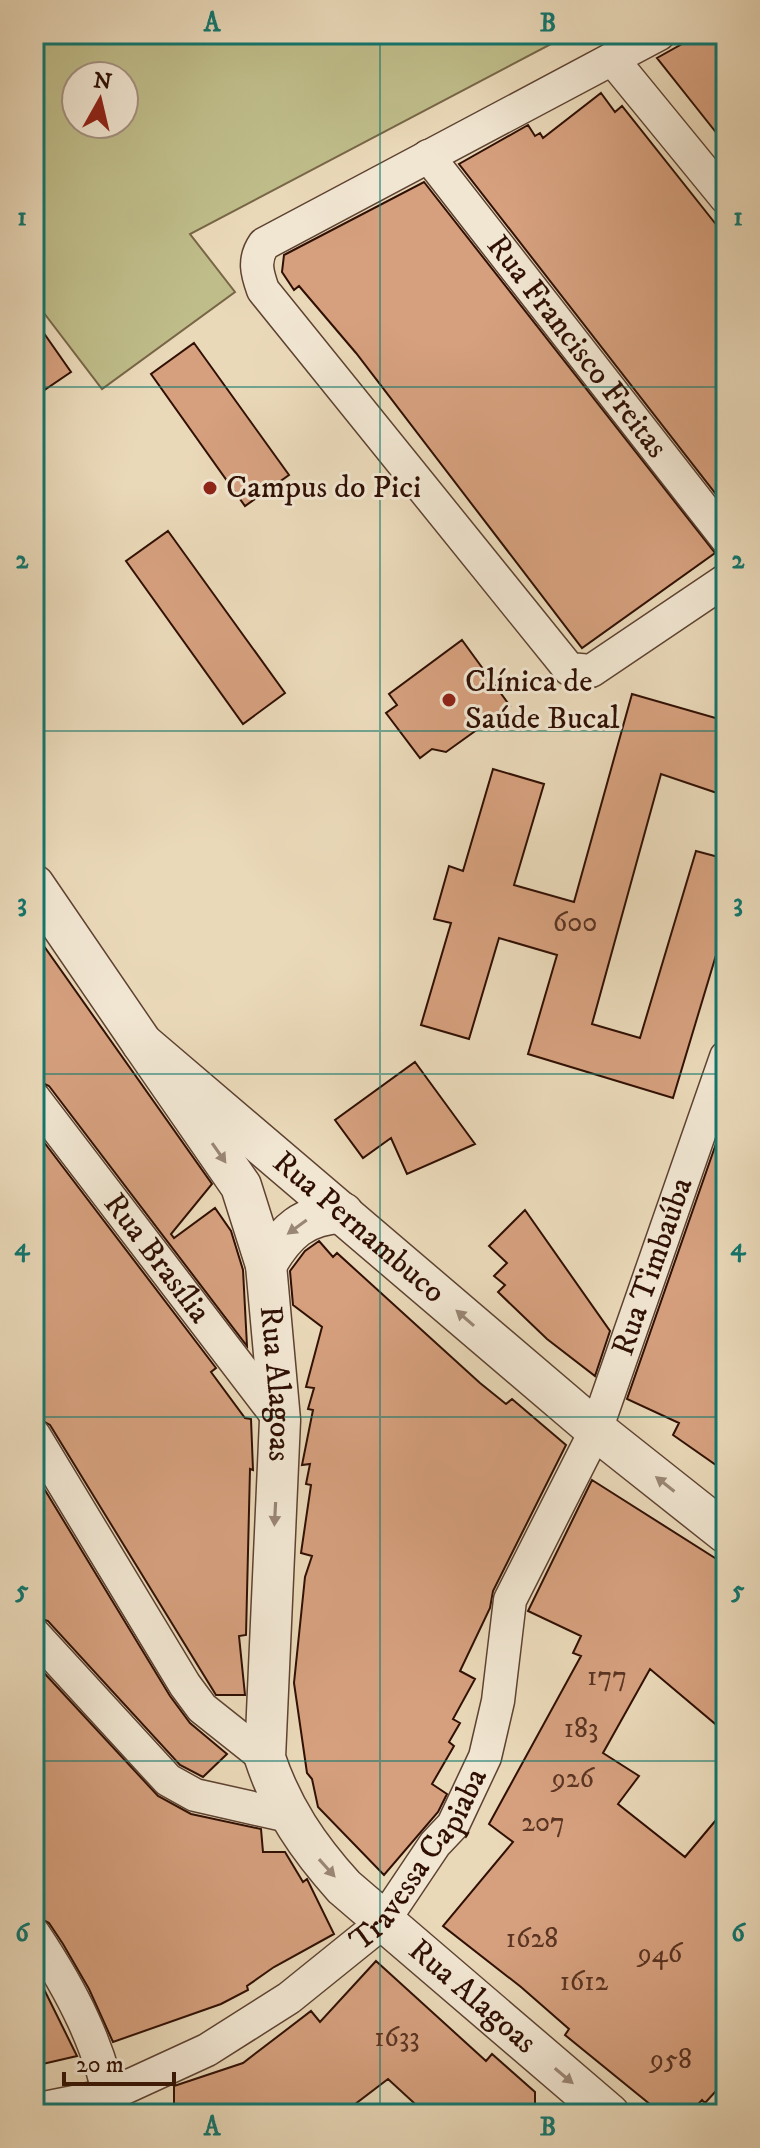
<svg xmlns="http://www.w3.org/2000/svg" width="760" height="2148" font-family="'IM FELL DW Pica',serif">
<rect width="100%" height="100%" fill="#ead9b9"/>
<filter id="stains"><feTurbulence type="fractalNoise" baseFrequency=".0025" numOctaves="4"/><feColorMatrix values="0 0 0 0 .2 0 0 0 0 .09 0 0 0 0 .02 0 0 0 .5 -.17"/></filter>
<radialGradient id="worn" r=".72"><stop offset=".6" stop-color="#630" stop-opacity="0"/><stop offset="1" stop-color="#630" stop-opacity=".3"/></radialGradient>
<path fill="#bfbd8a" stroke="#786647" stroke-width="2" fill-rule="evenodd" d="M34 34H570L190 234 235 292 102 389 34 300ZM76 76H124V124H76Z"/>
<path fill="#d6a07e" stroke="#301004" stroke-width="2" d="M700 34H726V145L657 58Z
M601 93 615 112 622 106 726 237V507L459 164 528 125 535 136 540 133 543 138Z
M424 182 715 553 582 648 356 353 299 286 294 290 282 272 284 255Z
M34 319 71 372 34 397Z
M194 343 289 475 245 506 151 374Z
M168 531 285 693 243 724 126 561Z
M462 640 510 706 446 752 432 749 420 758 386 713 397 705 389 694Z
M632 694 726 721V796L661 774 592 1024 640 1038 696 851 726 859V922L673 1098 528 1054 557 955 499 938 469 1039 421 1025 451 923 434 919 449 866 463 871 493 769 544 784 514 885 574 902Z
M34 932 212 1184 171 1234 174 1238 215 1208 231 1231 243 1270 247 1346 49 1086 34 1079Z
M415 1062 475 1144 407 1174 391 1138 363 1158 335 1120Z
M726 1115V1472L673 1435 679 1423 627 1399Z
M34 1129 216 1368 211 1372 245 1418 251 1419 253 1470 250 1469 246 1635 239 1636 245 1695H216L50 1425 34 1416Z
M525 1210 610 1331 595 1376 547 1339 498 1292 505 1285 494 1276 507 1263 489 1246Z
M319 1241 333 1257 337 1253 480 1383 506 1404 512 1399 566 1445 493 1591 490 1608 460 1671 475 1679 453 1719 460 1723 449 1742 454 1746 432 1784 447 1794 438 1812 384 1875 318 1807 312 1779 307 1773 294 1683 305 1577 312 1556 301 1553 311 1485 306 1484 310 1464 302 1465 313 1410 308 1409 314 1388 306 1387 322 1327 293 1305 290 1271 305 1251Z
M34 1472 170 1696 190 1723 227 1754 203 1777 180 1765 48 1621 34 1616Z
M592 1480 726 1565V1733L650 1669 603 1753 639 1776 618 1804 685 1857 726 1808V2080L705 2103 702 2100 689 2114H662L565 2035 569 2029 521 1987 443 1926 513 1842 489 1824 581 1656 573 1653 581 1636 528 1611Z
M34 1662 158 1796 191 1814 261 1829 263 1852H285L303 1882 307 1879 334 1934 274 1967 247 1986 248 1990 221 2004 113 2042 89 1989 63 1944 49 1923 34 1915Z
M376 1961 486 2061 492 2054 535 2092V2104L526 2114H426L388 2079 354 2105 350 2114H174V2086L243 2063 311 2011 320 2022Z
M34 1969 77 2056 34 2066Z"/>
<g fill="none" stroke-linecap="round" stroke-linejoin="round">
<g stroke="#5e4231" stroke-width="35">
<g id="minor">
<path d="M659 34 264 244C253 260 257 273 263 290L569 669 591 671 726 580"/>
<path d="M613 60 726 198"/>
<path id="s1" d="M428 156 726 538"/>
<path id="s2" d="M34 1098 280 1420"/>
<path d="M34 1435 185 1685 202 1708 265 1758"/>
<path d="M34 1634 168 1780 195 1795 288 1816"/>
<path d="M34 1934C70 1988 103 2049 112 2114"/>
<path id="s3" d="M34 2110 109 2095 207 2050 289 1998 382 1923 435 1844 453 1825 485 1757 498 1701 510 1600 596 1430 726 1057"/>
</g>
</g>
<g stroke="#5e4231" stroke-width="43">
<g id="tertiary">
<path id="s4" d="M34 885 142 1043 596 1430 726 1533"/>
<path id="s5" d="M142 1043 241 1186 266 1265 280 1420 265 1758C282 1809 308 1847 344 1887L609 2114"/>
<path d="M266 1265C285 1232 304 1214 343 1213"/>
</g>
</g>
<use href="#minor" stroke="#f1e6d2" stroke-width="32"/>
<use href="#tertiary" stroke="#f1e6d2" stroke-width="40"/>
</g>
<defs><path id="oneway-solid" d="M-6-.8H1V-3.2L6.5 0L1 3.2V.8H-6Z" transform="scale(2)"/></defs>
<g fill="#9a8675">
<use href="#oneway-solid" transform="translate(219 1153) rotate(55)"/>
<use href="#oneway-solid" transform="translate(297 1227) rotate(144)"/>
<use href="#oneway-solid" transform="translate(465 1318) rotate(-139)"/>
<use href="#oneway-solid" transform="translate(665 1484) rotate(-142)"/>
<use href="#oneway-solid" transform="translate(275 1514) rotate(93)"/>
<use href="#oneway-solid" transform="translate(327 1868) rotate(48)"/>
<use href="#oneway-solid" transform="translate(564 2076) rotate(40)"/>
</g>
<path fill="none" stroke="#0f766e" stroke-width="2" stroke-opacity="0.55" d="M380 34V2114M34 387H726M34 731H726M34 1074H726M34 1417H726M34 1761H726"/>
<g fill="#8f2418" stroke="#f1e6d2" stroke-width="3">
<circle cx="210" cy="488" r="8"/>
<circle cx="449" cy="700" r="8"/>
</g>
<g text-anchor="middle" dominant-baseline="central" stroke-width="6" stroke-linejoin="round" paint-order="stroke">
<g font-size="28" fill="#5a3422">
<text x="575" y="922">600</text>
<text x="607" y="1676">177</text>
<text x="581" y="1728">183</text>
<text x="573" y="1778">926</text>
<text x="543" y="1822">207</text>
<text x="532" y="1938">1628</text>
<text x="660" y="1953">946</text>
<text x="584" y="1981">1612</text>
<text x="397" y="2037">1633</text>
<text x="671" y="2059">958</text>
</g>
<g font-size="32" fill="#301004" stroke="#f1e6d2">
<text stroke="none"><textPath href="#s1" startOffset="242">Rua Francisco Freitas</textPath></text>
<text stroke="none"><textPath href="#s4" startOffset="476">Rua Pernambuco</textPath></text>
<text stroke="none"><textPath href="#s2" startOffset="202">Rua Brasília</textPath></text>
<text stroke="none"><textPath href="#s3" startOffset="1120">Rua Timbaúba</textPath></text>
<text stroke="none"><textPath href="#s5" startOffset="376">Rua Alagoas</textPath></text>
<text stroke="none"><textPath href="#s3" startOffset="474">Travessa Capiaba</textPath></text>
<text stroke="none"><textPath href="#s5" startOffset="1072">Rua Alagoas</textPath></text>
</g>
<g font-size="32" fill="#301004" stroke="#f1e6d2" text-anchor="start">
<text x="226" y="488">Campus do Pici</text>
<text x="465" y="682">Clínica de<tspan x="465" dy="37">Saúde Bucal</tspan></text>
</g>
</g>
<rect width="760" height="2148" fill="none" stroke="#ead9b9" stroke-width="88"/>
<g transform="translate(100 100) rotate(8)"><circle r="38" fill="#f1e6d2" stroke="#a49080" stroke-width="2"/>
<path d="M0-6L14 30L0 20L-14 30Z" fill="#8f2418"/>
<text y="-12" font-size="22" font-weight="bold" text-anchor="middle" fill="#301004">N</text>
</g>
<path d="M64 2072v12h110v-12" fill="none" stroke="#301004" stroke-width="4"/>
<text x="76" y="2072" font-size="24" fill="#301004" stroke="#f1e6d2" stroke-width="6" paint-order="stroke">20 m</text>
<rect x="44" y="44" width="672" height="2060" fill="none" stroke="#0f766e" stroke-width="3"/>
<g font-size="26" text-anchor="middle" font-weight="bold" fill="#0f766e">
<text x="212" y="31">A</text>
<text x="548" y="31">B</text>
<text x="22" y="225">1</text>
<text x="738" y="225">1</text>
<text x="22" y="568">2</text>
<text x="738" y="568">2</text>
<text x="22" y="911">3</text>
<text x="738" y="911">3</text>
<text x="22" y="1255">4</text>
<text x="738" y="1255">4</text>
<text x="22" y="1598">5</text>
<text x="738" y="1598">5</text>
<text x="22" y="1941">6</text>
<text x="738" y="1941">6</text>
<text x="212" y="2135">A</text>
<text x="548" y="2135">B</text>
</g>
<rect width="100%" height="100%" filter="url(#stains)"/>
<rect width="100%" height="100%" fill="url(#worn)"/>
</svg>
